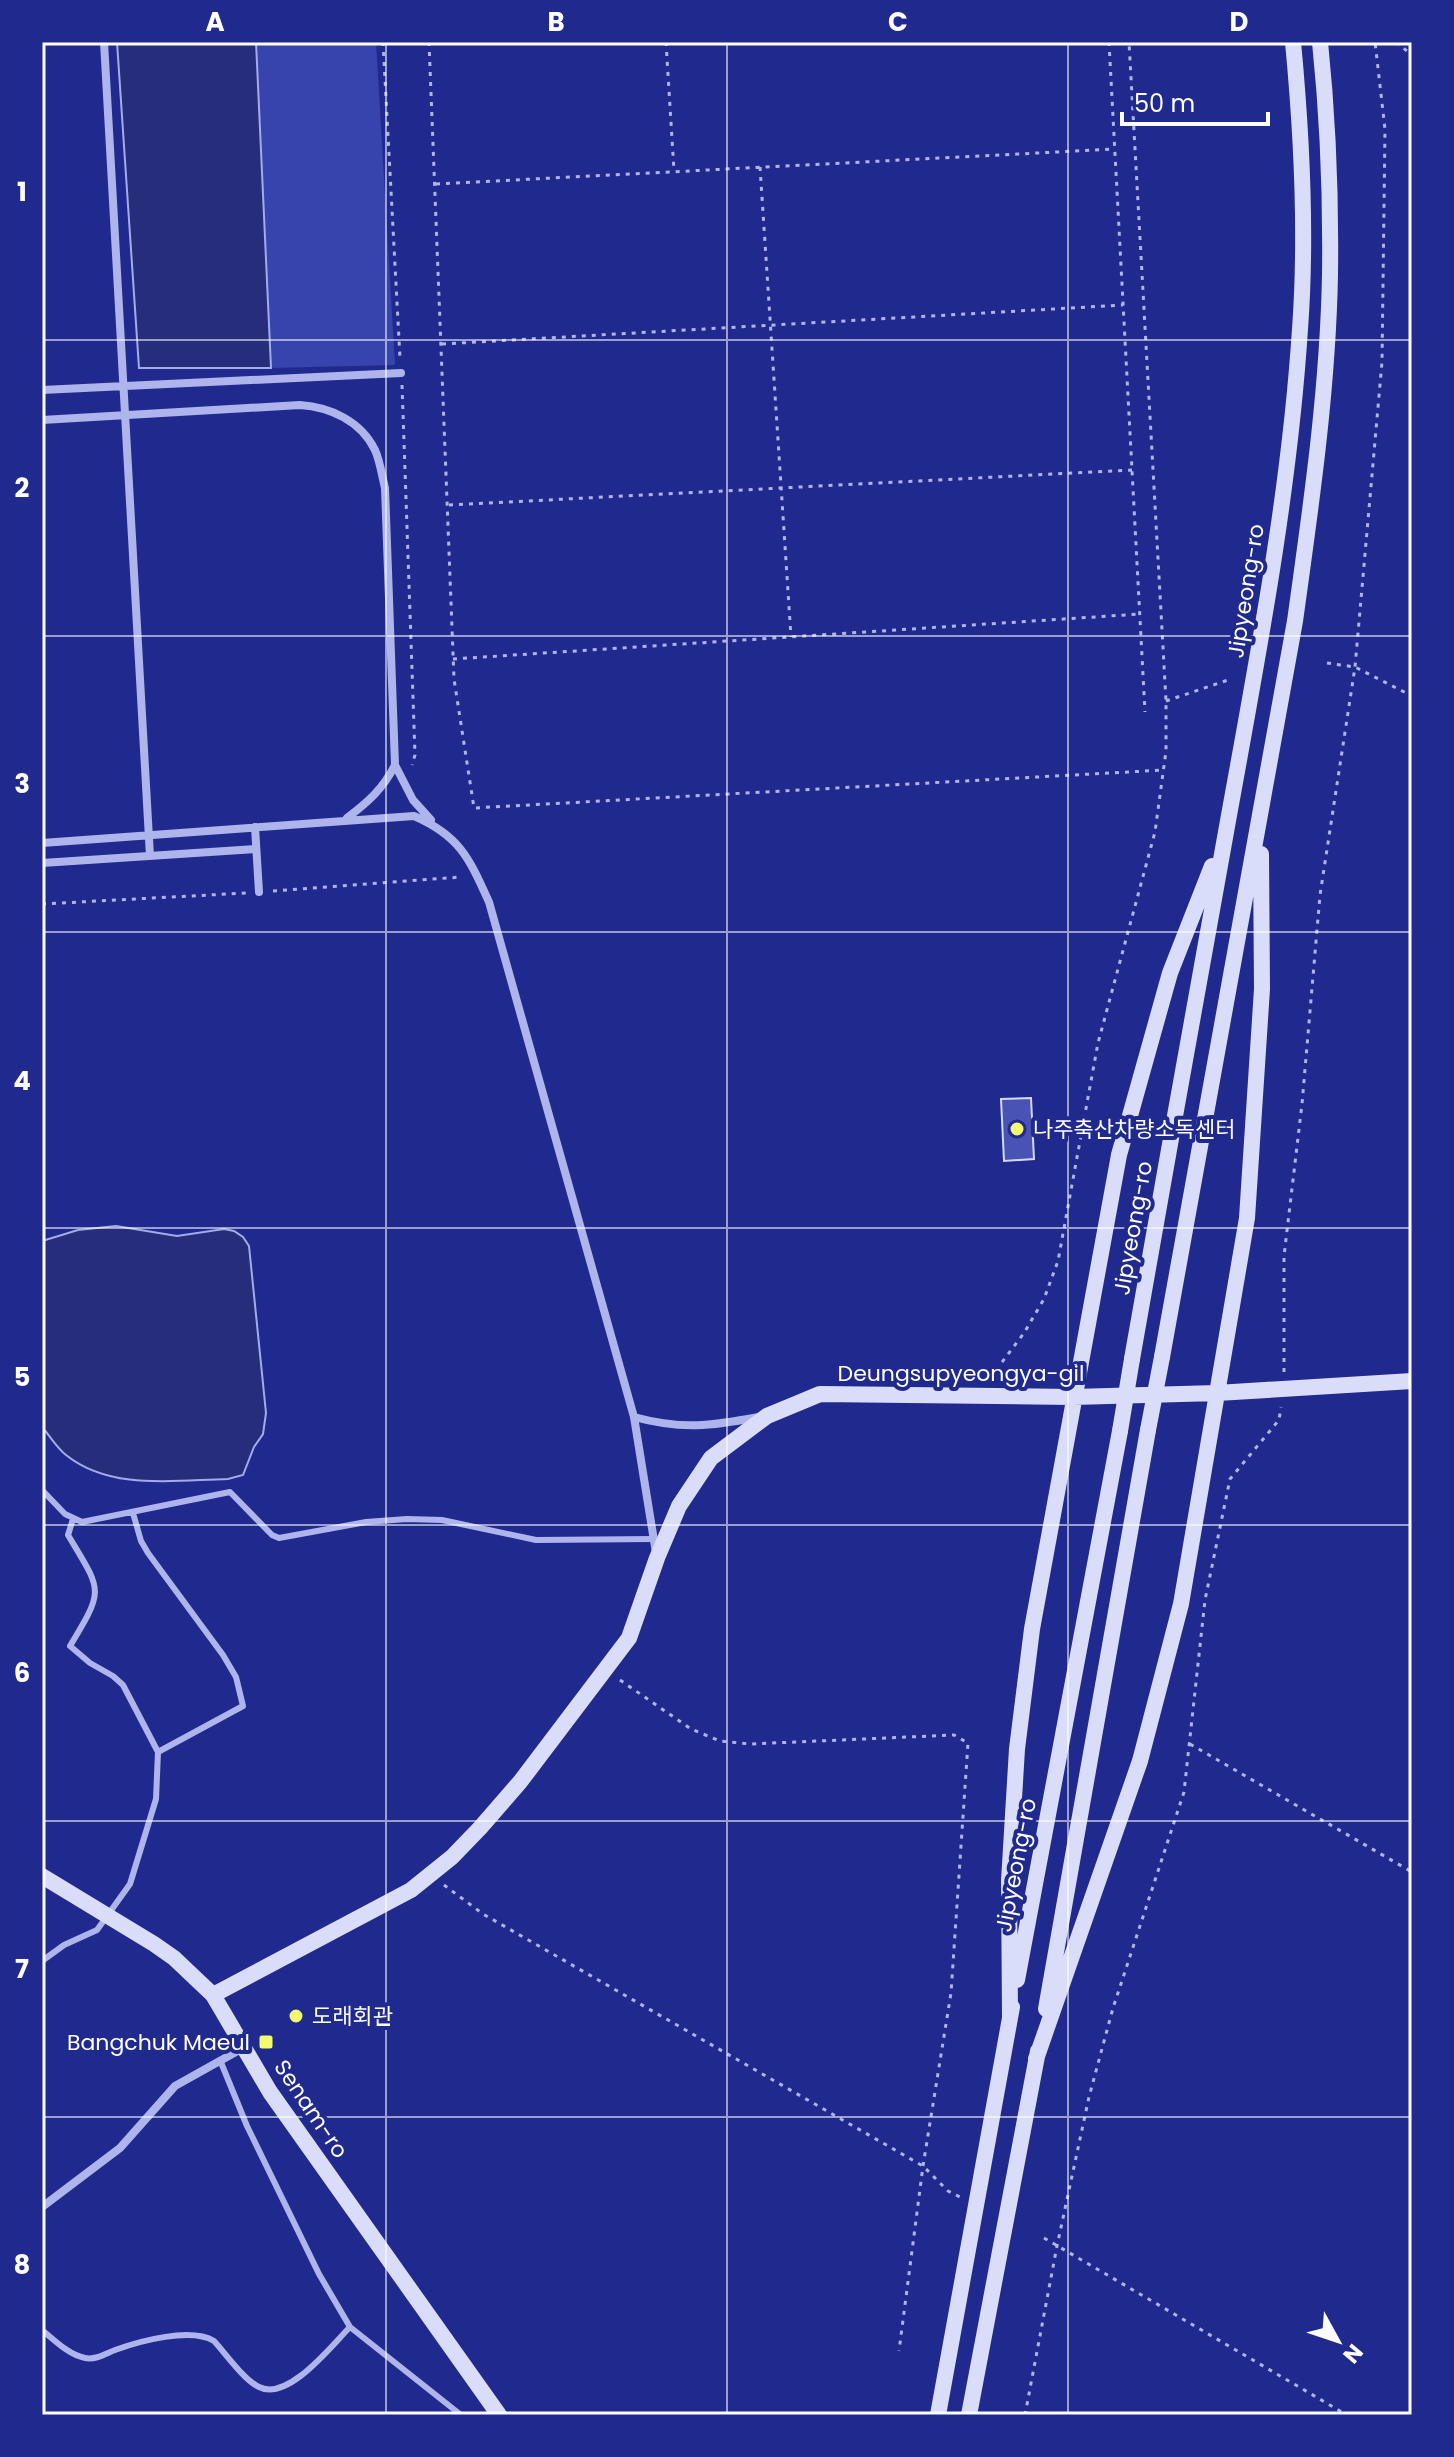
<svg xmlns="http://www.w3.org/2000/svg" width="1454" height="2457" font-family="Poppins,'Noto Sans KR',sans-serif">
<rect width="100%" height="100%" fill="#202a8e"/>
<path fill="#3744ad" d="M256 42H376L395 365 271 368Z"/>
<path fill="#262d7a" stroke="#a2abee" stroke-width="2" d="M117 42H256L271 368H139Z
M116 1226 177 1236 224 1229 234 1231 243 1237 249 1246 266 1413 263 1434 254 1447 243 1475 228 1479C175 1480 111 1491 66 1455 57 1448 50 1436 42 1427V1241L78 1230Z"/>
<path fill="#4853b5" stroke="#d4d8f9" stroke-width="2" d="M1031 1098 1034 1159 1004 1161 1001 1099Z"/>
<g fill="none" stroke-linecap="round" stroke-linejoin="round">
<path stroke="#aeb5ec" stroke-width="3" stroke-dasharray="4 6" stroke-linecap="butt" d="M383 42 400 358
M429 42 454 679 474 808 1164 770
M666 42 674 171
M1109 42 1145 712
M1396 42 1412 55
M760 167 791 637
M436 184 1115 149
M442 344 1123 305
M402 385 415 755 412 765
M449 505 1132 470
M453 659 1140 614
M1327 663 1355 667 1412 696
M1166 701 1231 679
M273 891 461 877
M42 904 246 893
M1284 1372V1256L1302 1104 1320 895 1355 667 1382 362 1385 129 1375 42
M990 1378 1024 1333 1044 1299 1058 1261 1098 1043 1155 832 1166 751V701L1129 42
M620 1680 691 1729 720 1741 750 1744 954 1735 968 1743 951 1993 923 2166 899 2351
M1190 1744 1412 1872
M444 1885 483 1914 923 2166 948 2191 960 2197
M1044 2238 1347 2415
M1025 2415 1057 2246 1089 2097 1113 2008 1184 1792 1205 1600 1230 1479 1279 1420 1281 1407"/>
<path stroke="#aeb5ec" stroke-width="6" d="M42 1490 65 1514 82 1522 230 1492 272 1535 279 1538 366 1522 407 1519 442 1520 536 1540 654 1539
M73 1519 68 1535C102 1592 105 1588 70 1646L90 1663 113 1676 123 1685 158 1752
M42 1961 64 1945 97 1930 130 1884 156 1799 158 1752 243 1706 236 1677 223 1655 148 1553 141 1541 133 1513
M220 2060 247 2126 319 2274 350 2327 461 2415
M42 2330C54 2340 69 2355 85 2358 96 2360 105 2354 115 2350 140 2341 191 2327 214 2341 226 2354 244 2380 259 2387 288 2402 332 2345 350 2327"/>
<path stroke="#aeb5ec" stroke-width="8" d="M104 42 150 856
M42 390 401 373
M42 420 300 405C330 407 361 421 375 450 380 461 382 476 385 488L395 765C383 789 368 802 347 818
M395 765 413 800 431 820
M255 827 259 892
M42 843 414 816C460 836 469 858 489 902L634 1417 656 1553
M42 863 256 849
M634 1417C682 1430 711 1426 759 1417
M42 2207 120 2148 175 2086 243 2048"/>
<path stroke="#daddf9" stroke-width="16" d="M1162 1357 1295 621C1311 506 1328 390 1330 274 1331 197 1328 119 1320 42
M1132 1359C1163 1183 1194 1008 1226 832 1256 665 1289 499 1300 329 1307 234 1302 137 1293 42
M42 1876 154 1944 174 1958 213 1995 270 2092 499 2415
M1017 1980 1120 1431
M213 1995 411 1890 452 1857 480 1828 520 1782 629 1638 657 1558 679 1506 711 1458 767 1416 820 1394 1073 1397 1217 1393 1412 1381
M1046 2009 1148 1430
M1010 2017 1009 1881 1017 1749 1032 1629 1119 1155 1170 973 1212 866
M1036 2059 1140 1761 1181 1604 1247 1218 1262 989 1261 854
M938 2415 1012 2007
M969 2415 1038 2051"/>
<path stroke="#daddf9" stroke-width="16" d="M1148 1430 1162 1357
M1120 1431 1132 1359"/>
</g>
<path fill="none" stroke="#fff" stroke-width="2" stroke-opacity="0.55" d="M386 42V2415M727 42V2415M1068 42V2415M42 340H1412M42 636H1412M42 932H1412M42 1228H1412M42 1525H1412M42 1821H1412M42 2117H1412"/>
<g fill="#f2fa6f" stroke="#202a8e" stroke-width="3">
<circle cx="1017" cy="1129" r="8"/>
<circle cx="296" cy="2016" r="8"/>
<rect x="258" y="2034" width="16" height="16" rx="4"/>
</g>
<g text-anchor="middle" dominant-baseline="central" stroke-width="8" stroke-linejoin="round" paint-order="stroke">
<g font-size="22" fill="#fff" stroke="#202a8e">
<text transform="translate(1246 591) rotate(-81)">Jipyeong-ro</text>
<text transform="translate(1133 1228) rotate(-80)">Jipyeong-ro</text>
<text x="961" y="1373">Deungsupyeongya-gil</text>
<text transform="translate(1016 1865) rotate(-79)">Jipyeong-ro</text>
<text transform="translate(311 2109) rotate(56)">Senam-ro</text>
</g>
<g font-size="22" fill="#fff" stroke="#202a8e" text-anchor="start">
<text x="1033" y="1129">나주축산차량소독센터</text>
<text x="312" y="2016">도래회관</text>
<text x="250" y="2042" text-anchor="end">Bangchuk Maeul</text>
</g>
</g>
<rect width="1454" height="2457" fill="none" stroke="#202a8e" stroke-width="88"/>
<g transform="translate(1338 2341) rotate(130)" stroke="#202a8e" stroke-width="6" paint-order="stroke">
<path d="M0-6L14 30L0 20L-14 30Z" fill="#ffffff"/>
<text y="-12" font-size="22" font-weight="bold" text-anchor="middle" fill="#ffffff">N</text>
</g>
<path d="M1122 112v12h146v-12" fill="none" stroke="#ffffff" stroke-width="4"/>
<text x="1134" y="112" font-size="24" fill="#ffffff" stroke="#202a8e" stroke-width="6" paint-order="stroke">50 m</text>
<rect x="44" y="44" width="1366" height="2369" fill="none" stroke="#fff" stroke-width="3"/>
<g font-size="26" text-anchor="middle" font-weight="bold" fill="#fff">
<text x="215" y="31">A</text>
<text x="556" y="31">B</text>
<text x="898" y="31">C</text>
<text x="1239" y="31">D</text>
<text x="22" y="201">1</text>
<text x="22" y="497">2</text>
<text x="22" y="793">3</text>
<text x="22" y="1090">4</text>
<text x="22" y="1386">5</text>
<text x="22" y="1682">6</text>
<text x="22" y="1978">7</text>
<text x="22" y="2274">8</text>
</g>
</svg>
